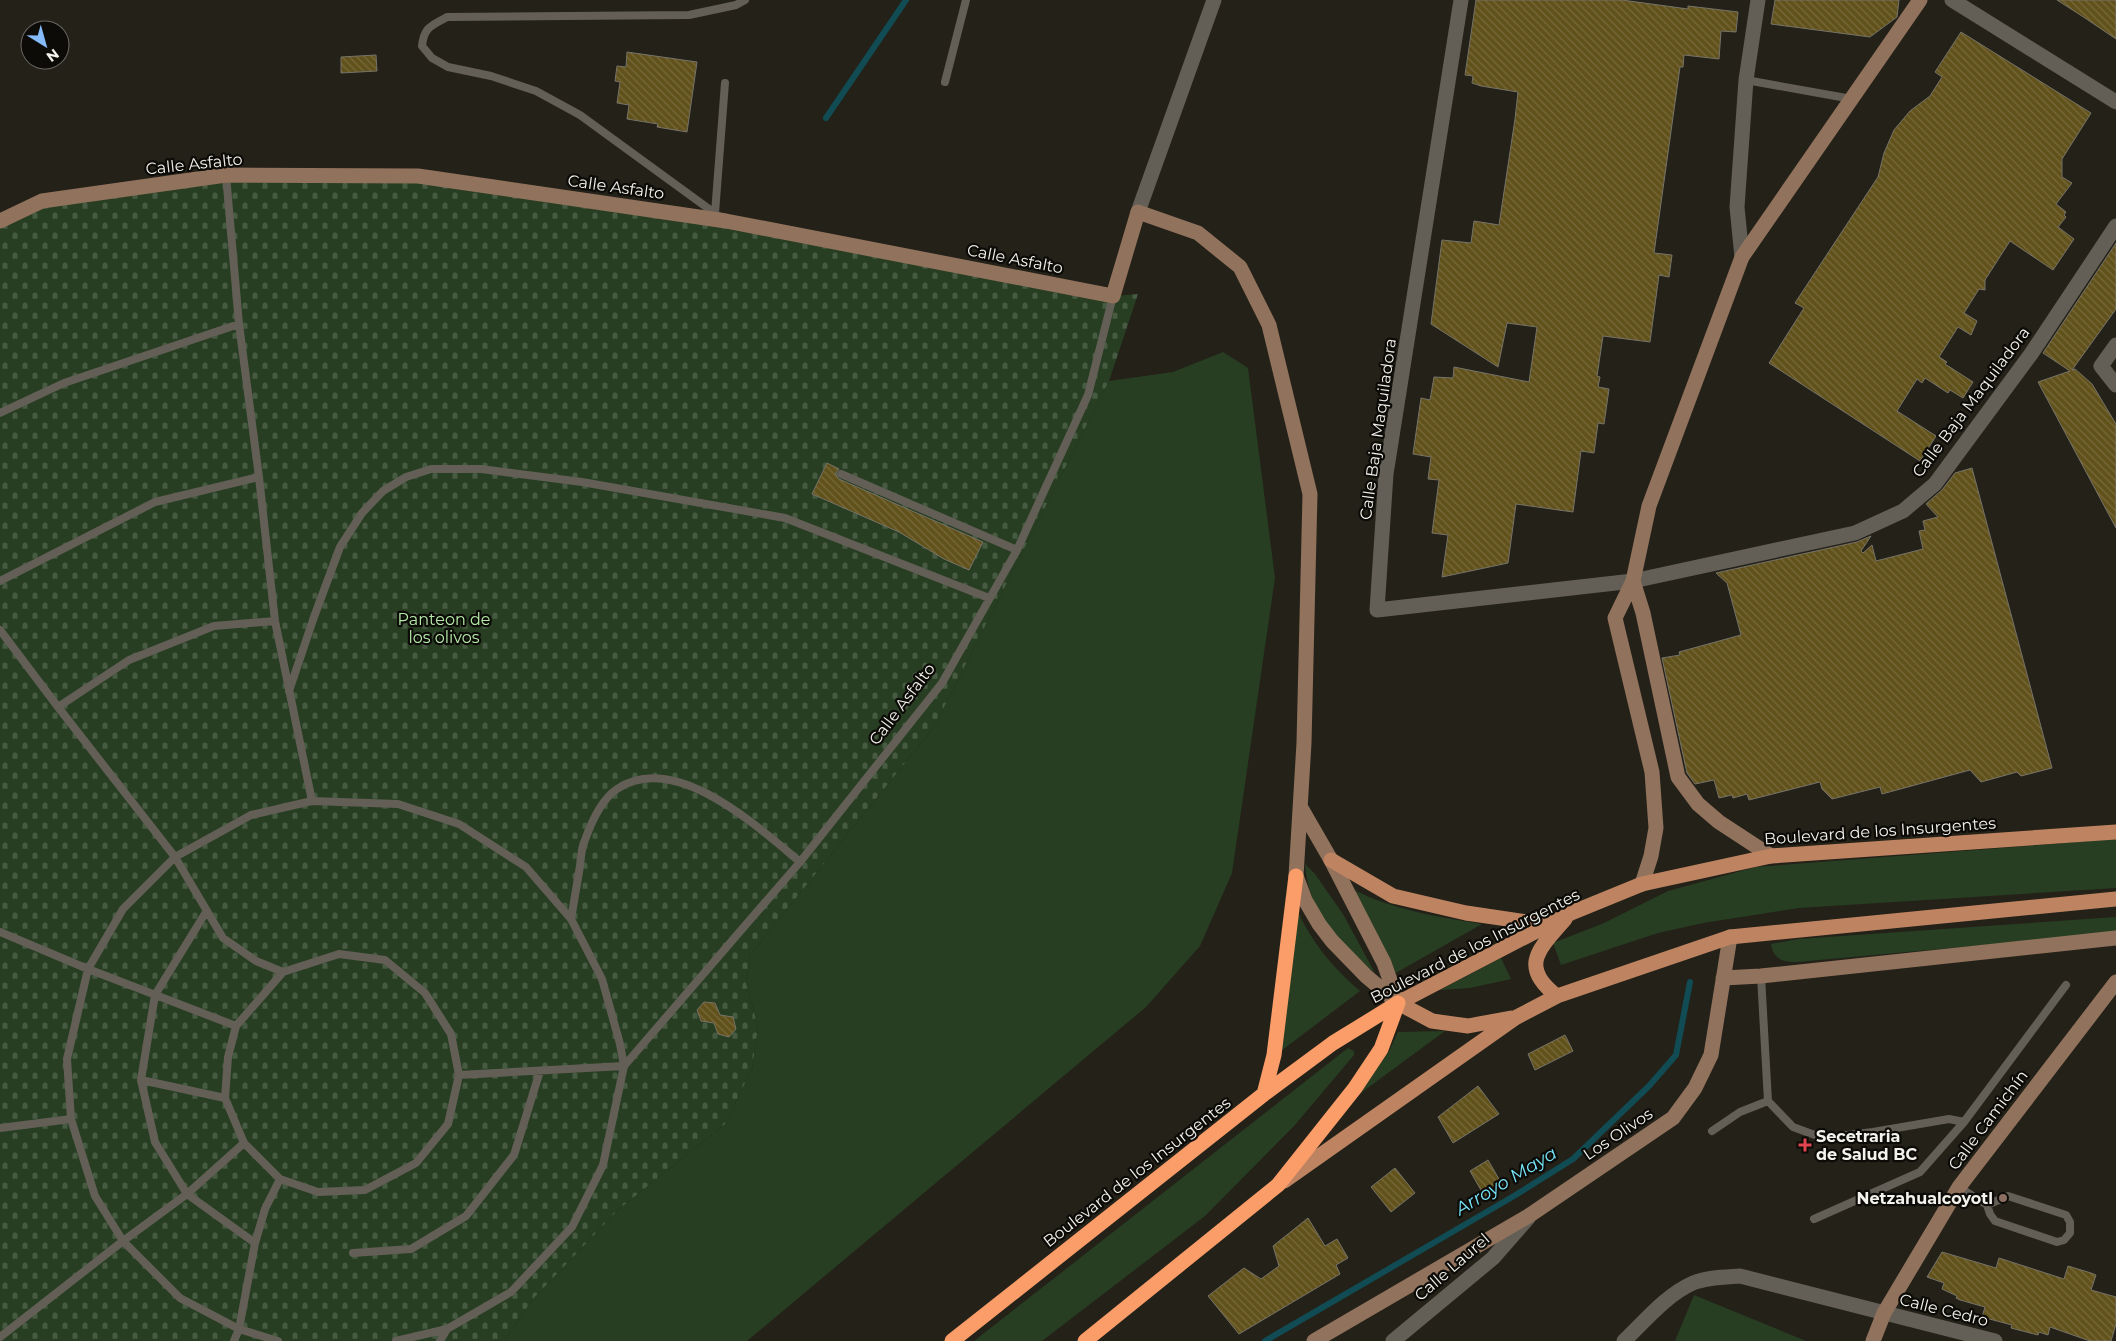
<svg xmlns="http://www.w3.org/2000/svg" width="2116" height="1341" font-family="Montserrat,sans-serif">
<defs>
<pattern id="cemetery-stones" width="16" height="16" patternUnits="userSpaceOnUse" patternTransform="scale(1.25)"><rect width="16" height="16" fill="#273e22"/><path d="M2 7V4a2 2 0 0 1 4 0v3zM10 15v-3a2 2 0 0 1 4 0v3z" fill="#475a42"/></pattern>
<pattern id="building-back-hatch" width="6" height="6" patternUnits="userSpaceOnUse" patternTransform="scale(1.25)"><rect width="6" height="6" fill="#61511b"/><path d="M-1 5l2 2M0 0l6 6M5-1l2 2" fill="none" stroke="#786a3c"/></pattern>
</defs>
<rect width="100%" height="100%" fill="#242119"/>
<path fill="#273e22" d="M1223 352 1248 368 1275 578 1232 873 1200 946 1146 1007 747 1341H504L533 1299 618 1210 725 1124 752 1069 758 1027 746 983 750 955 934 727 1109 381 1173 372Z
M2116 839V888L1799 908 1703 923 1658 933 1561 965 1553 943 1604 923 1668 891 1756 867Z
M1305 864 1315 874 1343 914 1375 973C1338 949 1308 909 1305 864Z
M1354 890C1394 910 1438 917 1482 924L1394 974Z
M1297 910C1312 943 1333 968 1360 991L1281 1051Z
M2116 917V933L1797 962C1783 962 1773 959 1771 944L1798 939Z
M1501 958 1511 979 1470 988 1440 990Z
M1445 1031 1354 1098 1388 1053 1398 1032Z
M1348 1048 1354 1051V1055L1294 1126 1205 1216 1042 1341H974Z
M1694 1295 1806 1341H1675Z"/>
<path fill="url(#cemetery-stones)" d="M226 175 418 176 726 221 1113 296 1138 294 1109 381 934 727 750 955 746 983 758 1027 752 1069 725 1124 618 1210 533 1299 504 1341H0V221L42 201Z"/>
<g fill="none" stroke-linecap="round" stroke-linejoin="round">
<path stroke="#114c55" stroke-width="6" d="M826 118 906 0
M1265 1341 1514 1196 1573 1159 1649 1086 1676 1055 1690 982"/>
</g>
<path fill="url(#building-back-hatch)" stroke="#767369" d="M1476 0H1622L1688 9V6L1738 12 1736 32 1721 31 1719 59 1684 55 1683 67H1680L1654 253 1672 255 1669 277 1659 275 1650 342 1603 336 1597 376 1600 377 1598 387 1609 389 1604 424 1598 423 1594 453 1581 451 1573 512 1516 504 1508 563 1442 577 1448 535 1432 533 1439 480 1428 479 1431 457 1413 454 1421 398 1430 400 1434 377 1453 378 1454 367 1529 382 1537 327 1507 323 1498 367 1431 324 1442 240 1471 243 1474 221 1499 225 1515 119 1518 92 1481 86 1472 83 1473 76 1465 75Z
M1775 0H1899L1897 17 1870 37 1771 24Z
M2057 0H2116V39L2085 18Z
M1961 32 2091 113 2062 159V177L2072 183 2056 204 2066 212 2064 215 2066 217 2058 227 2074 239 2053 270 2010 241 1985 280V290L1979 289 1964 313 1977 321 1971 335 1958 327 1939 357 1947 362 1945 364 1973 382 1963 398 1950 390 1948 393 1925 378 1922 383 1917 379 1897 411 1936 436 1920 461 1769 363 1804 308 1795 303 1878 177 1884 153 1894 130 1910 111 1930 96 1942 77 1935 72Z
M627 52 697 62 687 132 657 127 658 124 627 119 629 105 617 103 620 82 615 81 617 66 626 67Z
M376 55 377 71 341 73V57Z
M2116 243V309L2072 370 2075 369 2092 384 2116 424V528L2038 382 2070 371 2043 353Z
M827 463 839 469 835 474 839 479 983 542 969 570 944 559 899 532 812 494Z
M1972 468 2052 768 2021 776 2017 772 1981 782 1970 770 1882 794 1880 787 1832 799 1822 789 1820 782 1749 800 1747 794 1733 798 1732 795 1719 798 1714 780 1695 784 1687 773 1662 658 1680 655 1679 652 1741 635 1727 583 1716 573 1857 542 1871 536 1861 551 1863 553 1872 545 1876 561 1923 549 1919 531 1925 530 1923 521 1938 517 1926 504 1942 490 1955 473Z
M704 1002 715 1003 720 1015 733 1017 736 1029 729 1037 718 1034 714 1023 701 1021 697 1010Z
M1565 1035 1573 1051 1535 1070 1528 1054Z
M1478 1086 1499 1114 1453 1143 1438 1117Z
M1488 1160 1503 1186 1485 1197 1470 1171Z
M1395 1168 1415 1193 1391 1212 1371 1187Z
M1308 1218 1325 1246 1337 1239 1348 1258 1336 1265 1340 1274 1239 1334 1208 1296 1244 1268 1261 1279 1279 1266 1273 1246Z
M1942 1252 1996 1268 1999 1258 2064 1279 2068 1266 2091 1273 2096 1275 2091 1290 2116 1297V1324L2111 1341H2090L2050 1327 2048 1335 2039 1332 2038 1335 2011 1328 2012 1325 1982 1317 1985 1307 1960 1300 1956 1298 1957 1296 1942 1289 1944 1283 1927 1277Z"/>
<g fill="none" stroke-linecap="round" stroke-linejoin="round">
<path stroke="#635f56" stroke-width="8" d="M1746 80 1852 99
M945 82 966 0
M226 175 239 324 259 477 275 621 312 801
M715 213 725 83
M720 217 580 115 536 91 491 76 448 67 432 58 422 46C424 27 431 26 447 17L689 15 736 5 745 0
M0 413 64 383 239 324
M841 474 1017 550
M0 581 155 502 259 477
M0 630 58 707 175 857 223 938 256 961 283 972
M289 691 314 617 340 547 362 513 383 491 406 477 431 469H481L582 482 785 518 989 598
M58 707 129 660 214 626 275 621
M206 912 155 995 141 1080 155 1142 187 1194 255 1243
M571 919C574 901 577 884 580 866 581 858 581 848 585 840 591 823 601 800 617 789 675 750 758 827 800 862
M0 932 88 969 236 1026
M339 954 385 960 425 993 451 1034 459 1075 448 1124 416 1163 365 1190 318 1192 280 1179 244 1143 225 1098 228 1057 236 1026 283 972Z
M1761 976 1768 1101 1793 1127 1823 1138 1873 1132 1949 1119 1964 1122 2066 985
M459 1075 624 1066 800 862 942 683 1017 550 1088 395 1113 296
M141 1080 225 1098
M0 1128 71 1119
M1712 1131 1740 1112 1768 1101
M1959 1187 1987 1205 1990 1214 1995 1221 2057 1242 2064 1240 2070 1233V1222L2066 1215 2008 1196 1987 1205
M1814 1219 1920 1172 1964 1122
M353 1253 411 1249 466 1216 514 1155 540 1071
M0 1337 123 1241 187 1194 244 1143
M234 1341 239 1329 255 1243 265 1209 280 1179
M278 1341 239 1329 180 1298 123 1241 95 1196 71 1119 67 1059 88 969 123 909 175 857 251 815 312 801 398 804 459 824 526 867 571 919 602 979 620 1044 624 1066 603 1165 572 1227 511 1292 447 1329 396 1341
M440 1341 447 1329"/>
<path stroke="#635f56" stroke-width="15" d="M1461 0 1386 474 1377 610 1633 581 1855 533 1903 511 1935 484 2031 354 2116 226
M1952 0 2116 102
M1138 212 1214 0
M1742 257 1737 207 1746 80 1758 0
M2116 345 2101 366 2116 385
M1393 1341 1493 1258 1528 1218
M1624 1341C1645 1321 1666 1295 1693 1283 1707 1277 1725 1277 1740 1276L1995 1341"/>
<path stroke="#91725c" stroke-width="15" d="M0 221 42 201 226 175 418 176 726 221 1113 296 1138 212 1198 233 1240 267 1269 325 1310 494 1304 743 1296 876 1305 900 1319 924 1332 941 1366 976 1398 1003
M1633 581 1643 613 1678 777 1698 804 1719 822 1771 856
M1301 808 1331 860 1384 963 1398 1003
M1642 884 1651 856 1656 828 1652 772 1615 618 1633 581 1649 506 1742 257 1920 0
M1723 978 1761 976 2116 938
M1314 1341 1530 1215 1673 1118 1695 1088 1711 1055 1730 937
M1873 1341 1884 1313 1959 1187 2116 982"/>
<path stroke="#be8461" stroke-width="15" d="M1331 860 1393 896 1466 913 1548 925
M1557 996C1518 966 1540 948 1565 919
M1398 1003 1571 913 1642 884 1771 856 2116 832
M1398 1003 1432 1021 1468 1026 1511 1018
M1284 1181 1515 1018 1557 996 1730 937 2116 899"/>
<path stroke="#fb9d69" stroke-width="15" d="M1264 1094 1274 1055 1296 876
M952 1341 1264 1094 1333 1043 1398 1003
M1085 1341 1278 1185 1355 1088 1381 1049 1398 1003"/>
</g>
<path fill="#e0444e" stroke="#0c0b07" stroke-width="2" d="M1802.5 1137.5h5v5h5v5h-5v5h-5v-5h-5v-5h5z"/>
<circle fill="#8d6e63" stroke="#0c0b07" stroke-width="2" cx="2003" cy="1198" r="5"/>
<g text-anchor="middle" dominant-baseline="central" stroke-width="4.5" stroke-linejoin="round" paint-order="stroke">
<g font-size="16" fill="#f3f2ec" stroke="#0c0b07">
<text transform="translate(194 164) rotate(-6)">Calle Asfalto</text>
<text transform="translate(616 187) rotate(8)">Calle Asfalto</text>
<text transform="translate(1015 259) rotate(11)">Calle Asfalto</text>
<text transform="translate(1971 402) rotate(-53)">Calle Baja Maquiladora</text>
<text transform="translate(1378 429) rotate(-82)">Calle Baja Maquiladora</text>
<text transform="translate(902 704) rotate(-53)">Calle Asfalto</text>
<text transform="translate(1880 831) rotate(-4)">Boulevard de los Insurgentes</text>
<text transform="translate(1475 946) rotate(-27)">Boulevard de los Insurgentes</text>
<text transform="translate(1988 1120) rotate(-53)">Calle Camichín</text>
<text transform="translate(1618 1134) rotate(-34)">Los Olivos</text>
<text transform="translate(1137 1172) rotate(-38)">Boulevard de los Insurgentes</text>
<text transform="translate(1452 1267) rotate(-41)">Calle Laurel</text>
<text transform="translate(1944 1310) rotate(14)">Calle Cedro</text>
</g>
<g font-size="16" fill="#b5eaa8" stroke="#0c0b07">
<text x="444" y="619">Panteon de<tspan x="444" dy="18">los olivos</tspan></text>
</g>
<g font-size="16" font-weight="bold" fill="#f3f2ec" stroke="#0c0b07" text-anchor="start">
<text x="1816" y="1136">Secetraria<tspan x="1816" dy="18">de Salud BC</tspan></text>
<text x="1993" y="1198" text-anchor="end">Netzahualcoyotl</text>
</g>
<g font-size="18" font-style="italic" fill="#77e6fa" stroke="#0c0b07">
<text transform="translate(1506 1181) rotate(-31)">Arroyo Maya</text>
</g>
</g>
<g transform="translate(45 45) rotate(143)"><circle r="24" fill="#0c0b07" stroke="#686763"/>
<path d="M0-4L9 19L0 12L-9 19Z" fill="#86bbfb"/>
<text y="-8" font-size="14" font-weight="bold" text-anchor="middle" fill="#f3f2ec">N</text>
</g>
</svg>
